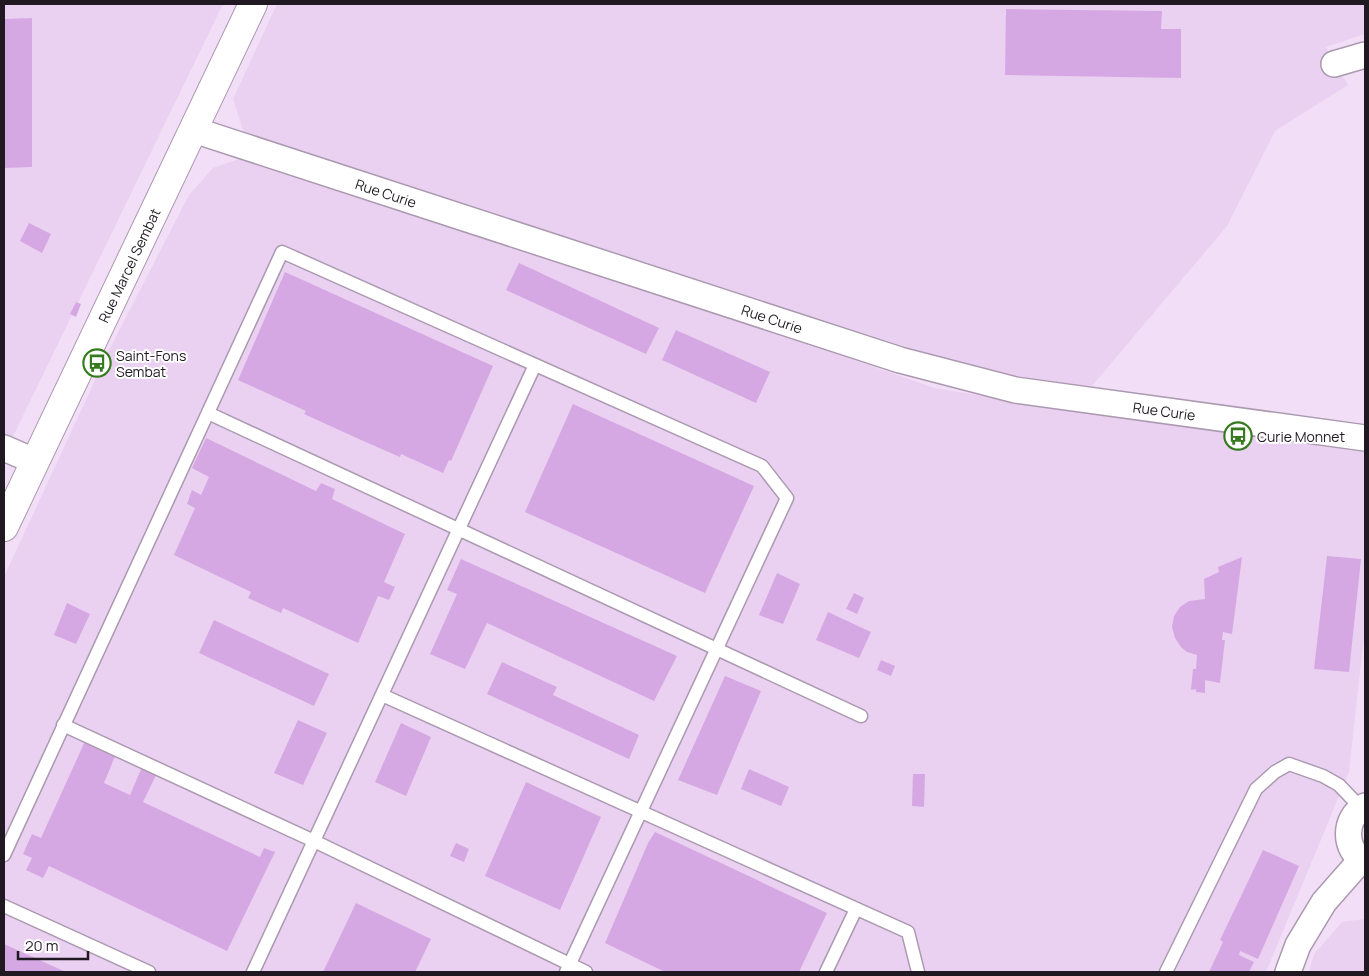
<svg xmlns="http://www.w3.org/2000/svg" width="1369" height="976" font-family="Manrope,sans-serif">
<rect width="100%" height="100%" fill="#f2def7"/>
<path fill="#ead1f1" d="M4 4H223L4 455Z
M277 4H1365V34L1326 47 1348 85 1275 131 1227 226 1092 386 1037 381 969 367 244 133 233 99Z
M239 159 773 332 935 388 1075 412 1360 449 1365 453V627L1349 772 1266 972H4V577L109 350 189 195 213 168Z
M1365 919V972H1309L1314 954 1342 922Z"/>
<path fill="#d6a8e3" d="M1006 9 1162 11 1161 29H1181V78L1005 75Z
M32 18V167L4 168V19Z
M29 223 51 234 42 253 20 241Z
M519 263 659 328 646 354 506 290Z
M285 272 493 366 451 461 449 460 443 473 401 454 400 457 361 440 304 414 306 411 238 380Z
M76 302 81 304 76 317 70 314Z
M676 330 770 372 756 403 662 360Z
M99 362 105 365 98 377 93 375Z
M573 404 754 486 705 593 525 512Z
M206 438 316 491 321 483 335 489 332 499 405 534 384 582 395 587 389 600 378 596 358 643 283 608 281 613 248 598 251 592 174 555 195 508 187 504 192 490 201 495 209 477 192 468Z
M1327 556 1361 559 1349 672 1314 669Z
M1242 557 1232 634 1223 632 1222 640H1225L1220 683 1205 680V693L1196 692V689L1191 690 1193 669H1196L1197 655 1187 652 1181 647 1175 638 1172 627 1174 616 1180 607 1189 601 1205 599 1204 579 1219 572 1218 567Z
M461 559 677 656 654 701 487 623 465 669 430 654 457 594 447 590Z
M777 573 800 584 783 624 759 615Z
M854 593 864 598 857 614 846 609Z
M67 603 90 614 76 644 54 635Z
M828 612 871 632 859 658 816 640Z
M214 620 329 674 314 706 199 653Z
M881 660 895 666 891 676 877 670Z
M502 662 557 687 553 695 639 735 629 759 487 694Z
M725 676 761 691 717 795 678 780Z
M298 720 327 733 303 785 274 773Z
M401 723 431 737 406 796 375 782Z
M86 739 116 754 104 783 130 795 142 767 157 773 143 802 260 857 264 848 275 852 227 951 49 866 43 878 26 870 32 858 23 854 32 834 41 838Z
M749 769 789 787 781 806 741 789Z
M913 774H925L924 807 912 806Z
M526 782 601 817 560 910 485 876Z
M655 832 827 913 799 972H665L605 943 648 843Z
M456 843 469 849 464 862 450 856Z
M1263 850 1299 866 1258 959 1240 951 1239 955 1254 962 1249 972H1209L1223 942 1220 940Z
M356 903 431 939 415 972H323Z
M4 944 66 972H4Z"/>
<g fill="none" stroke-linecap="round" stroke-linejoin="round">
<g stroke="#ab99b0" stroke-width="15">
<path id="lane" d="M208 413 861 716
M382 695 908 932 918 972
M63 725 314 841 586 972
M4 855 282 252 762 466 787 498 566 972
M4 906 149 972
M253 972 535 365
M826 972 856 909
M1166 972 1256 789 1275 772 1289 764 1323 776 1339 785 1361 808"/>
</g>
<g stroke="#ab99b0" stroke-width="28">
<g id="street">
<path d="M1334 64 1365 55"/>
<path id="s1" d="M194 130 900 360 1015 390 1365 438"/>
<path d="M4 448 34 461"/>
<path d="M1365 806C1343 818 1343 850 1365 862"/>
<path d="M1288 972 1298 945 1324 902 1361 860"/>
</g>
</g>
<g stroke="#ab99b0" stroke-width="30">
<g id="secondary">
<path id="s2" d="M4 527 253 4"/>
</g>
</g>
<use href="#lane" stroke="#fff" stroke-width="12"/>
<use href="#street" stroke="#fff" stroke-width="25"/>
<use href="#secondary" stroke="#fff" stroke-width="28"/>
</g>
<defs>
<g id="bus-ring" transform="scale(1.4375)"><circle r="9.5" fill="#fff" stroke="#357a1c" stroke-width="1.5"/><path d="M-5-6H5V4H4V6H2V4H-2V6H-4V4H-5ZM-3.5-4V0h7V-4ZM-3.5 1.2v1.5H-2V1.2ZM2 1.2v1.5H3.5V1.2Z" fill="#357a1c"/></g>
</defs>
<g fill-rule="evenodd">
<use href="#bus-ring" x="97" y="363"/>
<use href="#bus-ring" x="1238" y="436"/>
</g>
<g text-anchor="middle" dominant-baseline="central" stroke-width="4" stroke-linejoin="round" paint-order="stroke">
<g font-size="14" fill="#201922" stroke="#fff">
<text stroke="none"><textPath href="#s1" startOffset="202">Rue Curie</textPath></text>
<text stroke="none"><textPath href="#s2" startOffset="290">Rue Marcel Sembat</textPath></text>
<text stroke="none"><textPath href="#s1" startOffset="608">Rue Curie</textPath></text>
<text stroke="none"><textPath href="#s1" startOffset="1012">Rue Curie</textPath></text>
</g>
<g font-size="14" fill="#201922" stroke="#fff" text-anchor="start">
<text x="116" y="355">Saint-Fons<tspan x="116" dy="16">Sembat</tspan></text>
<text x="1257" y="436">Curie Monnet</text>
</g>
</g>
<rect width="1369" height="976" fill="none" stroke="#201922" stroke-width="10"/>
<path d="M18 951v8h70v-8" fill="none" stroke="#201922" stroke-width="2.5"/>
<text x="25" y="951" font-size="15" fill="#201922" stroke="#ffffff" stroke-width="4" paint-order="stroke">20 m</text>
</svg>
